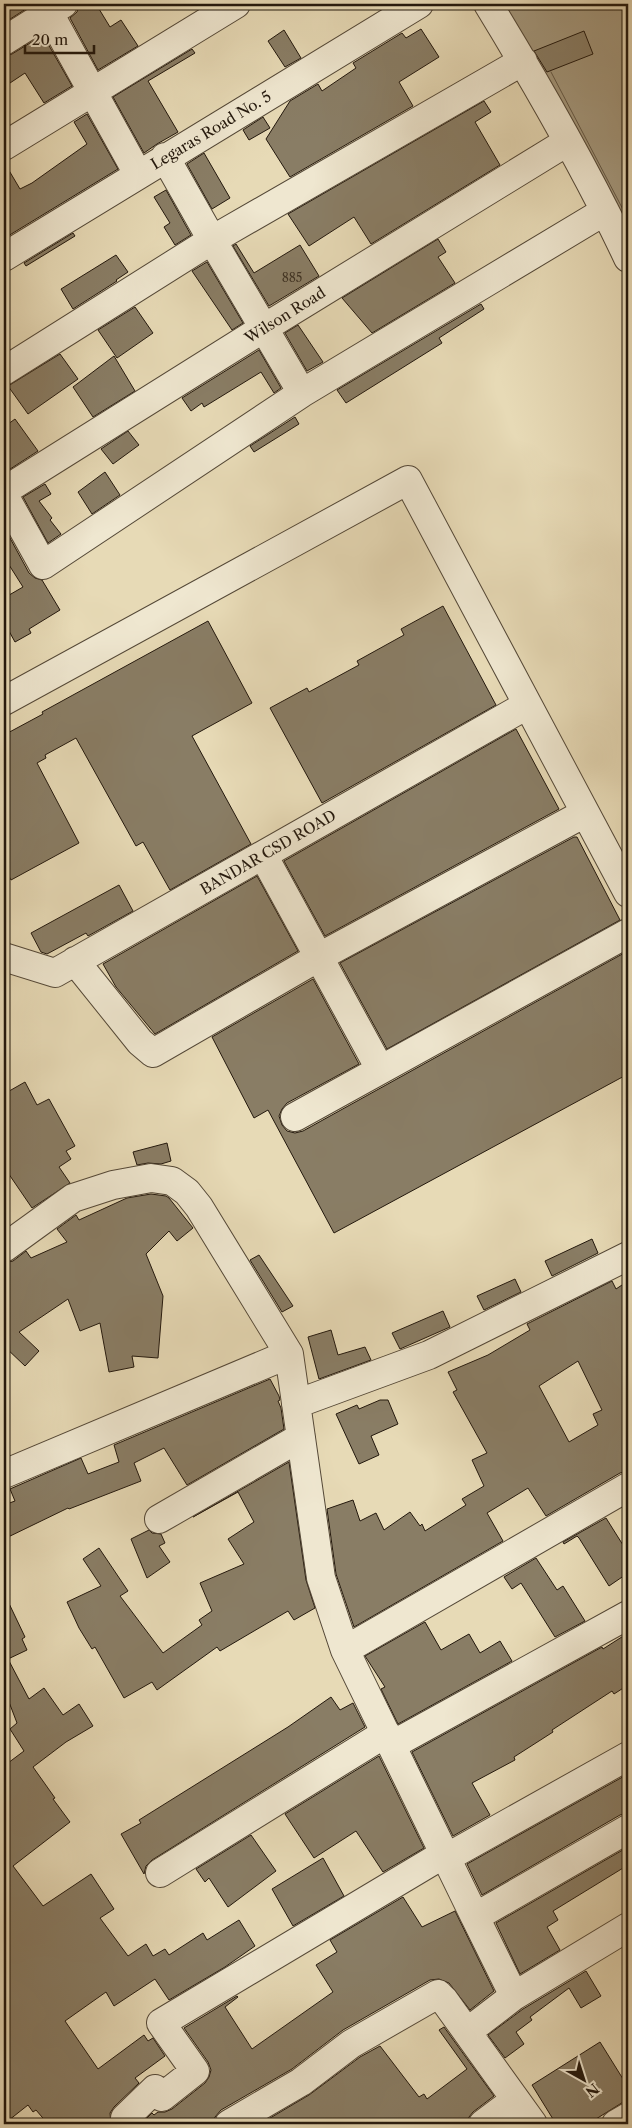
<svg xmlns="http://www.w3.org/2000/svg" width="632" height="2128" font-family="'Libre Caslon Text',serif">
<rect width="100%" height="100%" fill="#e7dab6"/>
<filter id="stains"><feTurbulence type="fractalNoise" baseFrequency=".004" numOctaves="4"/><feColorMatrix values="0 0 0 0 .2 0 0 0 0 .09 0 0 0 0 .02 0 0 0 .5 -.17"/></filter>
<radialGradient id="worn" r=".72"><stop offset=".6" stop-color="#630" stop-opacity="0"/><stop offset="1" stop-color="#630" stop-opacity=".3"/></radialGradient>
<path fill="#a4987d" stroke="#706550" d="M494 4H628V260Z"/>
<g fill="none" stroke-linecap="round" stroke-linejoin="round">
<path stroke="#645845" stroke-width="1" d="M551 72 628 219"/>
</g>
<path fill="#897d65" stroke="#23180d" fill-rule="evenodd" d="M4 4H28L29 7 4 23Z
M79 4H96L110 27 121 20 138 46 98 70 70 18 77 12Z
M421 29 439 57 399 82 413 106 290 177 266 139 290 101 318 84 322 91 356 68 353 63 402 33 406 38Z
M284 30 301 58 285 67 268 41Z
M584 31 593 54 547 72 534 51Z
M43 35 72 86 44 103 25 73 4 87V56L12 54Z
M192 49 195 53 148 81 178 132 157 144 144 153 113 97Z
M484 101 491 112 475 122 500 165 371 244 354 217 309 246 288 214Z
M87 114 118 169 8 236 4 230V162L20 189 32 183 87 144 74 122Z
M263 117 270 128 249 140 243 130Z
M204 153 230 198 212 209 187 164Z
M166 190 191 235 175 245 164 227 170 223 154 197Z
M73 233 75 236 26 266 24 263Z
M438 239 446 252 438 257 455 283 372 333 342 298Z
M236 244 254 273 300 245 319 276 269 306 233 246Z
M116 255 128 272 116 280 117 281 73 309 61 289Z
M207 262 243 323 232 330 192 271Z
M481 304 484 309 439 338 442 343 346 403 337 390Z
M135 307 153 333 117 358 98 330Z
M298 325 323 362 307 371 285 333Z
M259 350 281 388 274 393 261 372 204 407 202 403 191 411 182 398Z
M60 354 78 379 28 414 8 386Z
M114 356 135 391 93 417 73 387Z
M295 417 299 424 254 452 250 446Z
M15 419 38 451 4 473V427Z
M128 431 139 445 113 464 101 449Z
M105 472 120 495 92 514 78 492Z
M45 484 51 494 39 501 52 518 50 520 61 534 48 543 23 497Z
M4 527 29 573 35 578 42 580 60 610 29 629 31 633 15 642 4 622V598L23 587 4 557Z
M443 606 496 705 322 803 270 708 307 688 309 692 359 665 357 661 404 635 401 629Z
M208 621 252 703 192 736 251 844 170 890 143 842 136 846 76 738 45 755 46 758 37 763 79 843 11 880 4 867V735L43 714 42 712Z
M516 729 559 809 325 936 284 861Z
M574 837H577L620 920 387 1049 340 963Z
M257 876 298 951 155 1034 116 987 103 964Z
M119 885 133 911 88 936 86 933 47 954 41 952 31 933Z
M626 952 628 956V1074L334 1233 268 1110 254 1118 212 1037 313 979 359 1064 287 1103 282 1109 279 1116 282 1125 287 1131 295 1133 303 1131Z
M25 1082 37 1105 49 1099 75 1146 66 1151 71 1159 59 1167 70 1183 32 1208 4 1167V1094Z
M167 1143 171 1161 161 1164 148 1163 137 1165 133 1152Z
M151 1194 166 1196 169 1198 193 1228 177 1241 169 1231 146 1254 163 1296 158 1358 132 1356 134 1367 109 1372 100 1323 80 1331 68 1299 19 1332 39 1351 25 1366 4 1346V1263L13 1261 26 1251 31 1258 67 1242 57 1229 76 1215 79 1220 127 1198Z
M592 1239 598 1253 552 1276 545 1261Z
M259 1255 293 1306 282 1312 250 1260Z
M515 1279 521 1292 484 1310 477 1296Z
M612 1281 616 1289 628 1281V1471L620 1473 546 1516 528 1488 487 1513 503 1541 354 1627 336 1574 327 1509 353 1500 360 1521 376 1513 384 1530 410 1512 420 1526 422 1524 425 1531 466 1505 462 1499 484 1486 472 1460 487 1453 453 1392 457 1390 448 1372 488 1355 530 1330 527 1324ZM578 1361 602 1410 593 1414 598 1425 569 1442 539 1386Z
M443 1311 450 1327 400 1349 392 1333Z
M331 1330 338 1355 365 1347 371 1360 319 1379 308 1337Z
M270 1379 279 1396 280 1400 278 1401 281 1408 284 1429 187 1485 164 1448 134 1463 141 1481 69 1509 68 1508 4 1539V1505L15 1501 10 1489 81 1458 88 1474 119 1462 114 1445Z
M380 1400H388L398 1424 371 1436 379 1455 359 1464 336 1414 357 1405 359 1409Z
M289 1462 306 1580 315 1608 294 1620 288 1611 220 1651 217 1647 157 1690 152 1682 124 1698 95 1647 92 1649 79 1628 67 1602 101 1586 83 1559 99 1548 128 1591 120 1596 163 1653 202 1625 199 1620 212 1611 200 1583 244 1564 228 1539 254 1522 238 1492 193 1517Z
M606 1518 628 1553V1573L609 1586 579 1538 577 1536 564 1544 563 1542Z
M149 1530 152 1533 161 1534 165 1543 159 1546 170 1562 147 1578 131 1539Z
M536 1558 557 1590 563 1586 585 1621 555 1637 521 1583 512 1589 504 1577Z
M4 1593 25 1637 22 1639 27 1650 8 1659 29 1699 44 1688 63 1715 79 1704 93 1726 66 1742 33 1767 55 1798 53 1799 70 1822 13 1866 43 1906 91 1874 114 1909 100 1918 128 1956 146 1944 153 1956 165 1949 169 1955 203 1933 207 1940 239 1920 255 1946 225 1967 169 2000 155 1979 114 2006 106 1992 65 2021 98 2069 144 2035 148 2041 153 2038 165 2056 135 2078 139 2083 114 2107 110 2113 111 2124H48L36 2110 33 2112 28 2105 4 2124V1766L24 1751 10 1729 17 1723 4 1689Z
M425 1622 441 1650 469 1634 480 1653 500 1641 512 1661 398 1724 381 1689 385 1687 365 1656Z
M628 1633V1685L614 1694 612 1691 552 1730 553 1732 514 1757 515 1760 472 1783 490 1815 453 1836 412 1752 602 1647 603 1649Z
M331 1697 340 1710 353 1703 365 1727 152 1860 146 1866 144 1874 121 1834 141 1823 139 1820 288 1727Z
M379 1756 424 1848 383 1872 356 1831 314 1858 285 1814Z
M628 1774V1813L620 1815 482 1895 467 1864Z
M251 1835 276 1871 228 1907 209 1878 205 1882 196 1869Z
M628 1847V1865L553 1911 558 1920 547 1927 560 1950 520 1974 496 1923Z
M323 1858 344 1896 293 1926 272 1889Z
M403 1897 422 1927 455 1911 494 1991 470 2010 449 1983 439 1979 430 1980 343 2030 292 2069 221 2110 215 2117 213 2124H141L152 2113 154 2115 158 2112H165L172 2109 205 2083 209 2077 211 2070 208 2062 184 2028 237 1996 238 1997 225 2007 252 2049 333 1992 316 1965 337 1952 330 1940Z
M586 1971 601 1996 581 2008 569 1988 530 2017 532 2020 516 2032 524 2044 505 2058 488 2035 523 2009Z
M444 2027 494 2096 473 2112 469 2117 468 2124H260L309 2095 360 2057 380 2046 419 2097 424 2094 427 2099 467 2069 439 2030Z
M600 2042 628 2087V2099L588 2124H556L532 2085Z"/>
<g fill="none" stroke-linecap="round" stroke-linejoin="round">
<g stroke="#544837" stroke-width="30">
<path id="minor" d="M44 4 138 174
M488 4C538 86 587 171 628 258
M4 41 63 4
M4 146 236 4
M165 157 212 240 302 393
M4 257 419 4
M4 371 212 240 523 61
M4 491 264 328 567 142
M4 495 43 565 302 393 605 211
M4 701 408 480 628 893
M263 855 380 1069
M4 957 55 973 527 705
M75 961 140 1042 153 1053 319 957 585 813
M295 1117 628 933
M4 1248 73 1198 113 1185 151 1178 172 1181 187 1192 199 1207 289 1354 321 1578 345 1650 475 1917 628 1829
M296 1404 429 1355 628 1256
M4 1474 289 1354
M159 1519 301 1437
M345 1650 628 1487
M392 1745 628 1615
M446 1858 628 1756
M160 1873 386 1733
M475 1917 514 1996 628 1927
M467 2032 514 1996
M125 2118 155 2089 162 2097 195 2071 161 2023 444 1854
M229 2124 301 2082 351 2044 438 1994 444 2000 533 2124
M483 2124 515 2100
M616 2124 628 2117"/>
</g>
<use href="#minor" stroke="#efe7d0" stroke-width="28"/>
</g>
<g text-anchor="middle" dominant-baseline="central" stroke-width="4" stroke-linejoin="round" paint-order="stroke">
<g font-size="12" fill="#3c3123">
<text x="292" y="277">885</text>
</g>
<g font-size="15" fill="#23180d" stroke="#efe7d0">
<text transform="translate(211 130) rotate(-31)">Legaras Road No. 5</text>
<text transform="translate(285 315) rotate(-32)">Wilson Road</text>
<text transform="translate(268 852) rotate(-30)">BANDAR CSD ROAD</text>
</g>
</g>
<rect width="632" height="2128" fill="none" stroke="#e7dab6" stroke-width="20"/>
<rect x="5" y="5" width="622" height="2118" fill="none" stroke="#23180d" stroke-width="2.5"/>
<rect x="10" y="10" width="612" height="2108" fill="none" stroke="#23180d"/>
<g transform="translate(584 2080) rotate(141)" stroke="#efe7d0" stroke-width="4" paint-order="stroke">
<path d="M0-4L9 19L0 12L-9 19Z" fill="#23180d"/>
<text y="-8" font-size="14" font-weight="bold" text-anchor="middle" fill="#23180d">N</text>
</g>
<path d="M25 45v8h69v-8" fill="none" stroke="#23180d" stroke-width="2.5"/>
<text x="32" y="45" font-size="15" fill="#23180d" stroke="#efe7d0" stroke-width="4" paint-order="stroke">20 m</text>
<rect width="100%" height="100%" filter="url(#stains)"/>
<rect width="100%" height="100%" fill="url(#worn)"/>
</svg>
